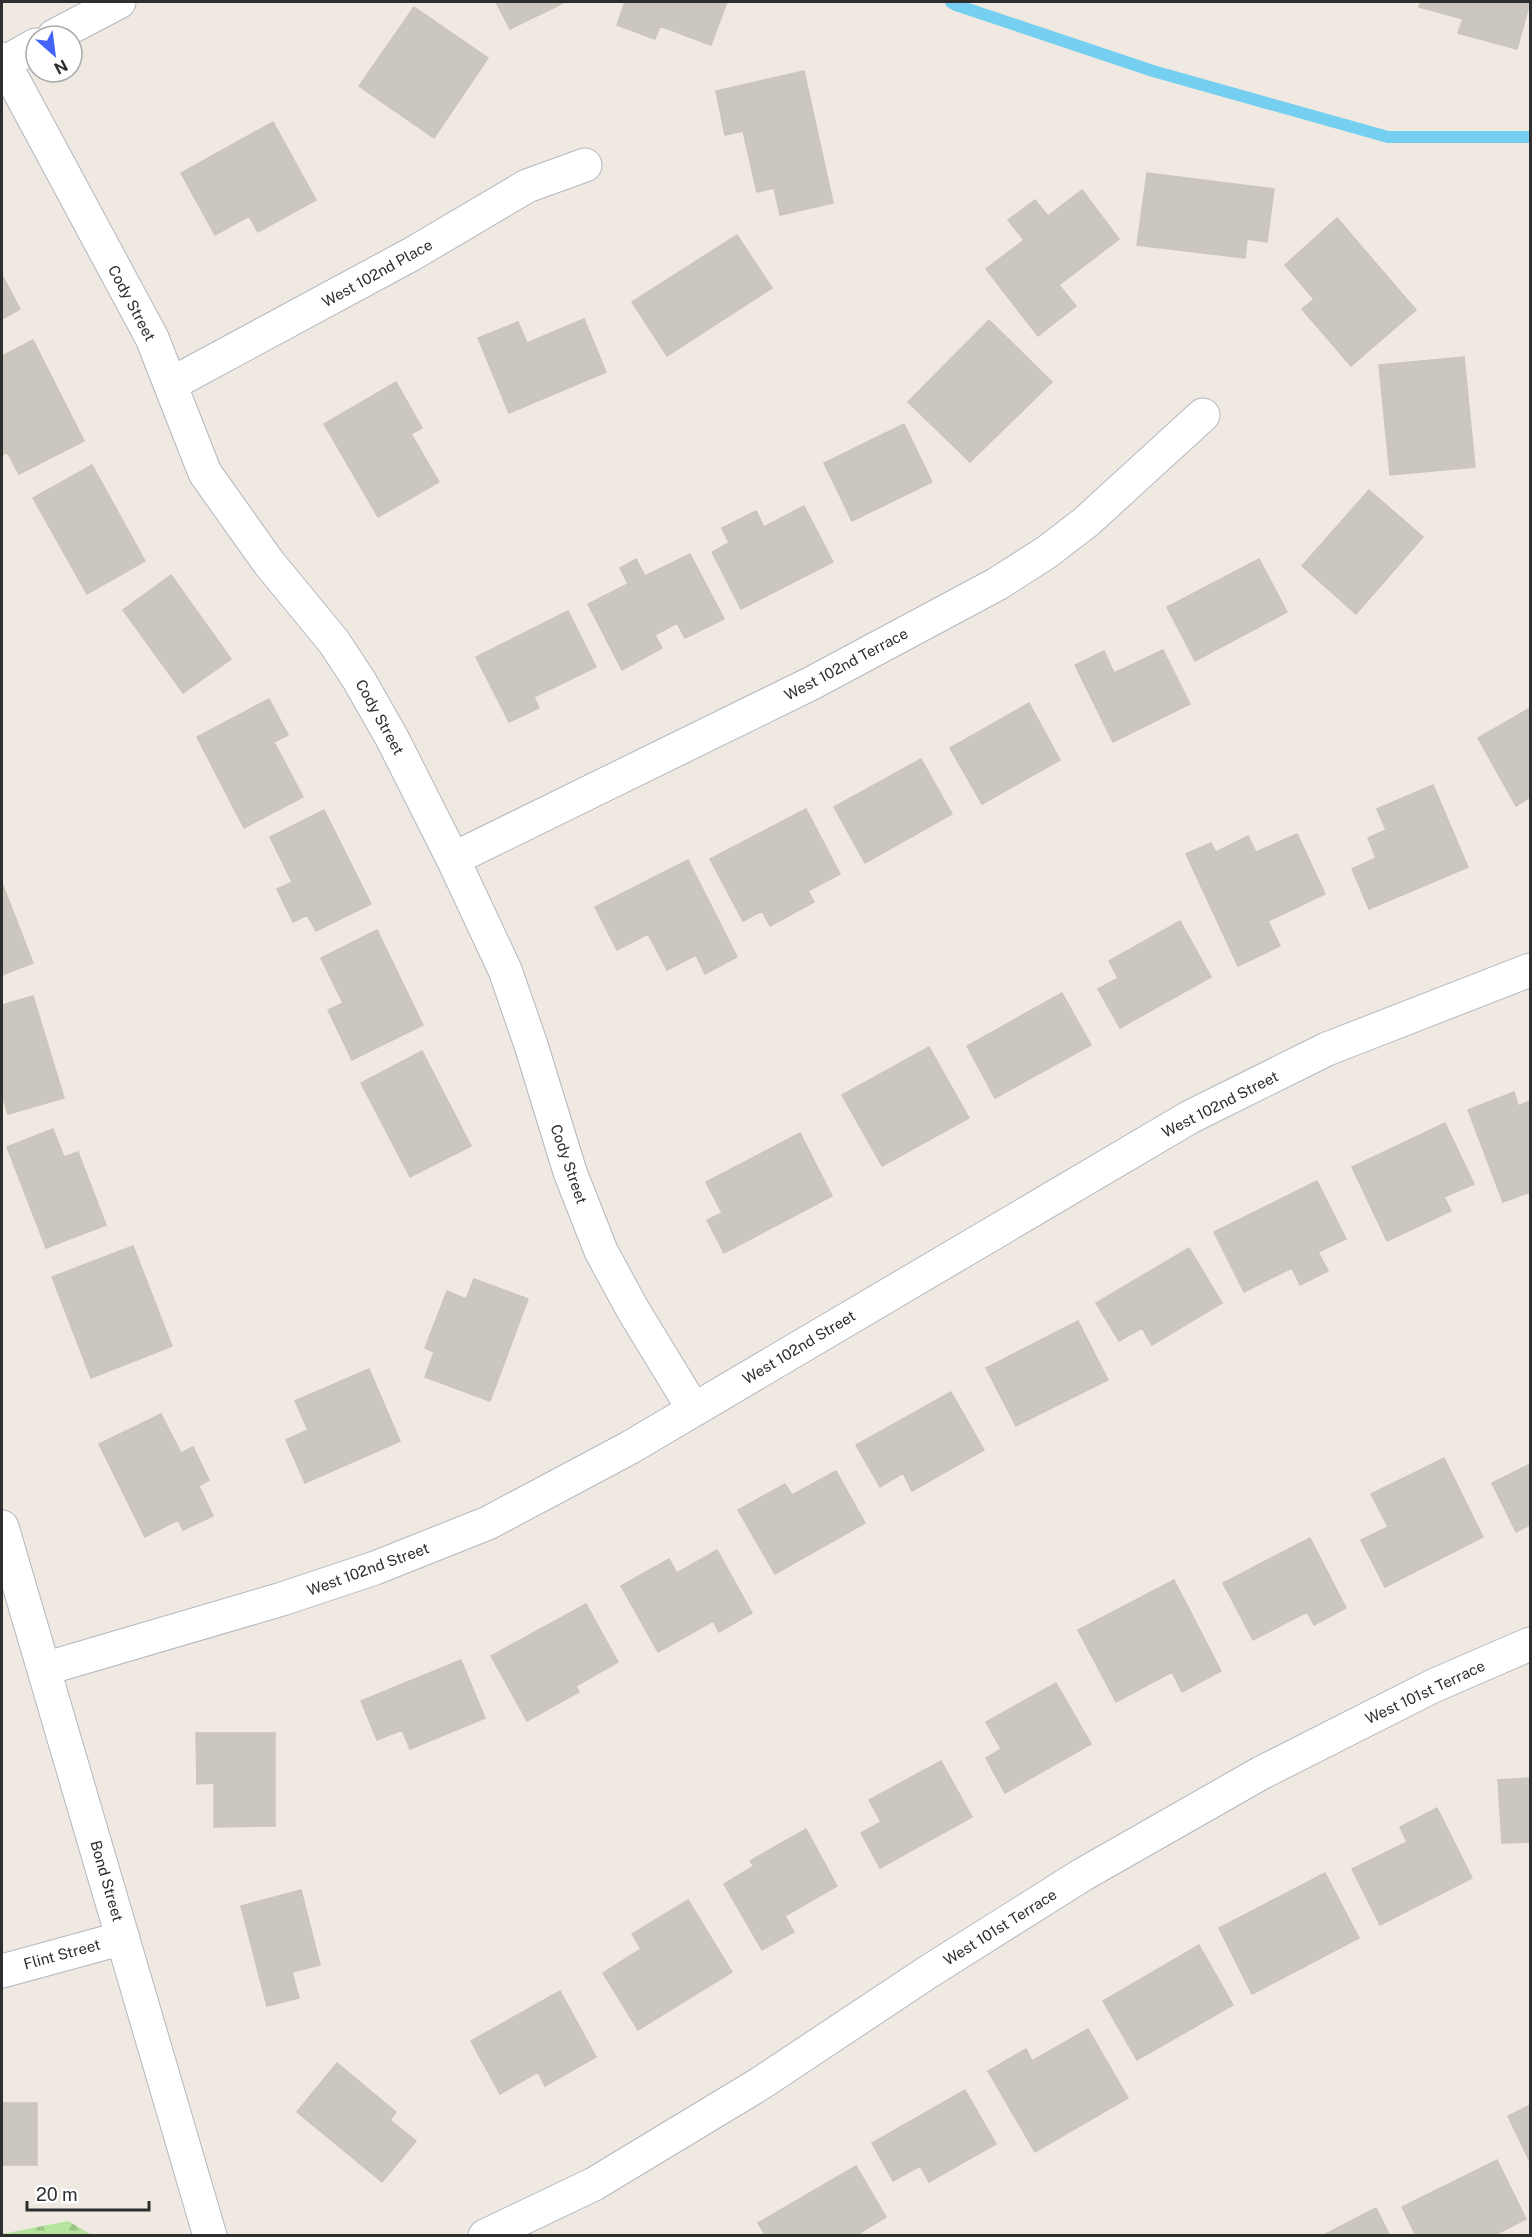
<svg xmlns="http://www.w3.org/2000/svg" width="1532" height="2237" font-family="'Public Sans',sans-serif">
<defs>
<pattern id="forest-firs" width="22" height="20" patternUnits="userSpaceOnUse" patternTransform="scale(1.5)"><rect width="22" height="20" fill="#b6e59e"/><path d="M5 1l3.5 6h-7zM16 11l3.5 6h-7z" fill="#9dc588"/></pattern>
</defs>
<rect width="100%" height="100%" fill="#efe9e1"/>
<path fill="url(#forest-firs)" d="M68 2221 92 2235H2V2234Z"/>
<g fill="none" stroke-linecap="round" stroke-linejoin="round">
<path stroke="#75cff0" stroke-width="12" d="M951 2 956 5 1153 71 1388 137H1530"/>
</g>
<path fill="#cbc7bf" stroke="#cbc5ba" stroke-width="1.5" d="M496 2H565L510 29Z
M625 2H727L711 45 660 26 655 39 617 25Z
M1421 2H1530L1517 49 1458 33 1463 19 1419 7Z
M414 7 488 58 434 138 359 86Z
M804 71 833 203 780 215 774 188 757 192 743 131 725 135 716 91Z
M273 122 316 200 258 232 249 216 215 235 181 173Z
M1147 173 1274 189 1267 242 1247 239 1245 258 1137 245Z
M1082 190 1119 239 1059 285 1076 306 1038 336 986 269 1024 240 1008 220 1035 200 1048 216Z
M1337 218 1416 310 1351 366 1302 309 1314 299 1285 265Z
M737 235 772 288 667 356 632 302Z
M2 275 20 309 2 319Z
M584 319 606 372 509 413 478 338 518 322 527 343Z
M989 320 1052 382 970 462 908 402Z
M33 340 84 441 19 474 7 452 2 455V356Z
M1464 357 1475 467 1390 475 1379 365Z
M396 382 422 428 411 434 439 482 378 517 324 424Z
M904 424 932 482 852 521 824 463Z
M92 465 145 561 87 594 33 498Z
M1369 490 1423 537 1356 614 1302 566Z
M804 506 833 562 741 609 712 552 729 543 722 528 756 511 764 527Z
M690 554 724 619 685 638 677 623 655 635 662 648 622 670 588 604 628 584 620 568 636 559 645 576Z
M1259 559 1287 612 1195 661 1167 607Z
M171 575 231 659 183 693 123 610Z
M568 611 596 667 534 697 539 708 509 722 476 657Z
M1163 650 1190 704 1113 742 1075 665 1104 651 1114 673Z
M269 699 288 735 274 742 303 797 244 828 197 737Z
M1029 703 1060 760 982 804 950 748Z
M1530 708V797L1516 806 1478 738Z
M921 759 952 814 865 863 834 807Z
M1433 785 1468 867 1369 909 1352 869 1376 858 1368 838 1386 830 1377 809Z
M806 809 840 874 808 891 814 902 770 926 762 911 743 921 710 859Z
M324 810 371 904 316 931 307 915 293 922 277 889 292 882 270 837Z
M1297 834 1325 894 1268 921 1280 946 1238 966 1186 854 1211 843 1216 852 1248 836 1256 852Z
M688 860 737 957 705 974 696 955 667 970 648 934 617 950 595 907Z
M2 883 33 963 2 975Z
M1180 921 1211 977 1120 1028 1098 989 1118 978 1109 961Z
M377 930 423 1025 352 1060 328 1010 343 1003 321 958Z
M1062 993 1091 1045 995 1098 967 1046Z
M33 996 64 1098 8 1114 2 1094V1005Z
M929 1047 969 1118 882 1166 842 1095Z
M422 1051 471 1146 410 1177 361 1083Z
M1514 1092 1518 1106 1530 1101V1192L1503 1202 1468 1110Z
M1445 1123 1474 1184 1444 1197 1451 1211 1387 1241 1352 1167Z
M53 1129 64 1157 78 1152 106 1225 46 1248 7 1147Z
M800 1133 832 1196 724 1253 707 1220 722 1213 706 1182Z
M1317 1181 1346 1239 1318 1252 1328 1271 1300 1285 1292 1268 1244 1292 1214 1232Z
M133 1246 172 1346 91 1378 52 1277Z
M1189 1248 1222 1303 1152 1345 1142 1328 1119 1341 1096 1303Z
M474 1279 528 1299 490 1401 425 1377 434 1352 425 1348 447 1291 466 1299Z
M1078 1321 1108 1380 1016 1426 986 1368Z
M369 1369 400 1441 305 1483 286 1440 308 1430 295 1401Z
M951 1392 984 1450 912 1491 903 1473 880 1487 856 1445Z
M161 1414 181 1453 193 1447 209 1480 199 1486 213 1516 183 1530 178 1520 145 1537 99 1444Z
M1444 1458 1483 1537 1385 1587 1361 1540 1388 1527 1371 1494Z
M1530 1464V1525L1516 1532 1492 1483Z
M836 1471 865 1523 775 1574 738 1510 785 1484 792 1495Z
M1310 1538 1346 1608 1314 1625 1307 1612 1253 1640 1223 1583Z
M717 1550 752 1613 719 1632 713 1621 658 1652 621 1586 669 1559 677 1573Z
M1174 1580 1221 1671 1182 1692 1172 1672 1116 1702 1078 1630Z
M586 1604 618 1662 576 1686 579 1692 527 1721 491 1656Z
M461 1660 485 1718 410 1749 402 1730 377 1740 361 1701Z
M1056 1683 1091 1744 1005 1793 986 1758 1001 1749 986 1722Z
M196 1733H275V1826L214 1827V1783L197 1784Z
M941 1761 972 1817 880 1868 861 1833 881 1822 869 1800Z
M1530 1778V1842L1502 1843 1498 1780Z
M1437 1808 1472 1878 1380 1925 1352 1869 1407 1842 1400 1827Z
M806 1829 837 1886 785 1916 794 1932 762 1950 724 1884 754 1866 750 1861Z
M1325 1873 1359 1938 1252 1994 1219 1928Z
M301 1890 320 1965 292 1972 299 1998 267 2006 241 1906Z
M688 1900 732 1972 638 2030 603 1973 641 1949 632 1934Z
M1199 1945 1233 2005 1137 2060 1103 2001Z
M560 1991 596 2057 545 2086 538 2072 500 2094 471 2041Z
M1088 2029 1128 2098 1035 2152 988 2071 1026 2049 1032 2061Z
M337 2063 396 2112 390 2120 416 2141 382 2182 297 2112Z
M965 2090 996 2144 929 2182 920 2166 893 2181 872 2143Z
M2 2103H37V2165H2Z
M1530 2105V2162L1508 2116Z
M1497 2160 1526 2219 1493 2236H1416L1402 2207Z
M856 2166 886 2217 855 2236H766L758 2223Z
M1376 2208 1390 2236H1322Z"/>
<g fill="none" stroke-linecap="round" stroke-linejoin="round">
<g stroke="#b4b7c1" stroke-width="35">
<path id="street" d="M2 59 152 338 205 473 269 563 334 642 359 680 392 738 453 859 505 970 531 1045 570 1172 601 1251 633 1310 694 1410
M171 384 412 254 527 186 585 165
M453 859 812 683 997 584 1047 552 1086 522 1203 415
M2 1527 210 2236
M44 1669 282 1599 375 1568 488 1523 629 1448 1190 1117 1327 1049 1530 970
M2 1971 123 1938
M485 2236 594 2184 761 2083 928 1972 1082 1875 1261 1773 1433 1686 1530 1644"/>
</g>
<g stroke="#b4b7c1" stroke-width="35">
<path id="secondary" d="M54 36 119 2
M2 64 36 45"/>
</g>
<use href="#street" stroke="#fff" stroke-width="33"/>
<use href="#secondary" stroke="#fff" stroke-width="33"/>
</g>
<g text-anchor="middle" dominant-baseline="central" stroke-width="6" stroke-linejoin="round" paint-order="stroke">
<g font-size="15" fill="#2e2e2e" stroke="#fff">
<text transform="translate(377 273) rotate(-29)">West 102nd Place</text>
<text transform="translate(132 303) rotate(62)">Cody Street</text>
<text transform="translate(846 664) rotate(-28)">West 102nd Terrace</text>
<text transform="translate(380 717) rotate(61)">Cody Street</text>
<text transform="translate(1220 1104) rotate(-27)">West 102nd Street</text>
<text transform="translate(569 1164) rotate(71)">Cody Street</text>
<text transform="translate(799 1347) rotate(-31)">West 102nd Street</text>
<text transform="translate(368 1569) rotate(-20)">West 102nd Street</text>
<text transform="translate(1425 1692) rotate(-25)">West 101st Terrace</text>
<text transform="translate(107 1881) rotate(74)">Bond Street</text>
<text transform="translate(1000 1927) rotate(-32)">West 101st Terrace</text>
<text transform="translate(62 1954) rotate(-15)">Flint Street</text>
</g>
</g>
<rect width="1532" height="2237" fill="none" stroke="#2e2e2e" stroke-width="6"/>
<g transform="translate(54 54) rotate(152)"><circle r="28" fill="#ffffff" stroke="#ababab" stroke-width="1.5"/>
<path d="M0-4.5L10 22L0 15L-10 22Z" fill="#4264fb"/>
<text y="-9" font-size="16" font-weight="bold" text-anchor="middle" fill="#2e2e2e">N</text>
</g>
<path d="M27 2201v9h122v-9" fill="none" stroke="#2e2e2e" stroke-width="3"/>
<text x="36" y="2201" font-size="18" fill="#2e2e2e" stroke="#ffffff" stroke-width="4.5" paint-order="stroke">20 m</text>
</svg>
